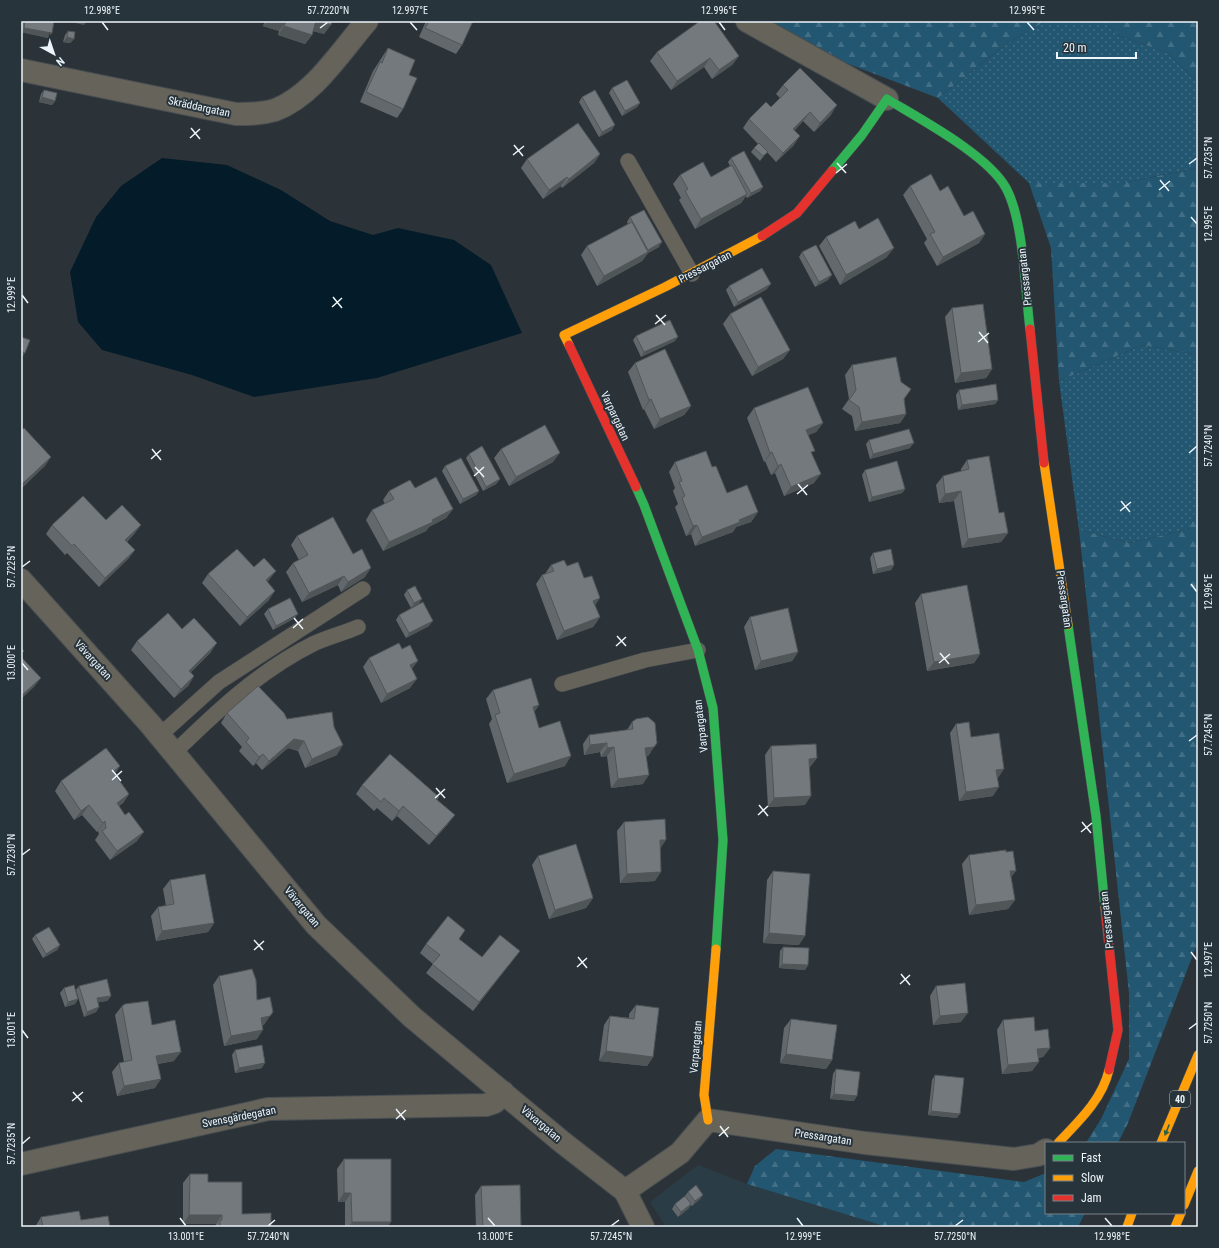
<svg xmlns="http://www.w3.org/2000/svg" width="1219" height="1248" font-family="'Roboto Condensed',sans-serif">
<defs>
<pattern id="grass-dots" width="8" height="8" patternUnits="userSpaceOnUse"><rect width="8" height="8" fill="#225671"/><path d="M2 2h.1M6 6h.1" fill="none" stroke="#426f86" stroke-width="1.8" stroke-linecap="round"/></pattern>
<pattern id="forest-firs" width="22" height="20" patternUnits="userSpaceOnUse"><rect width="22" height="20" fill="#225671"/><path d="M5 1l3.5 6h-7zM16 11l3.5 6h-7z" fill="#426f86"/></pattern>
</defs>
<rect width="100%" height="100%" fill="#2c3338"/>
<path fill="#2a3c46" d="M698 1165 747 1184 887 1227H666L650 1202Z"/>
<path fill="url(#grass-dots)" d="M1046 21H1103L1120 36 1168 53 1198 83V168L1122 183H1029L938 98 1008 43Z
M1142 345 1198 355V506L1189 529 1130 543 1079 530 1059 381Z"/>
<path fill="url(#forest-firs)" d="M771 21H1046L1008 43 938 98 838 60Z
M1103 21H1198V83L1168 53 1120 36Z
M1198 168V355L1142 345 1059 381 1051 248 1029 183H1122Z
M1198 506V942L1128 1123 1118 1143H1086L1101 1119 1129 1059V993L1079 530 1130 543 1189 529Z
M776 1149 1024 1182 1046 1173V1213H1085L1078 1227H887L747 1184 755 1166Z"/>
<path fill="#041c29" d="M162 158 227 165 281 190 330 221 373 235 398 228 454 240 491 265 522 333 377 378 254 397 192 375 102 350 78 322 70 272 96 217 121 186Z"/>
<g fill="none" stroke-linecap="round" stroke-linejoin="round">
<g stroke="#484e52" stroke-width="16">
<path id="lane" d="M628 161 692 274
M562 684 645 660 698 650
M159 736 219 682 363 589
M174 753C217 711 260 670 315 643 328 637 344 633 358 627"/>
</g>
<g stroke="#484e52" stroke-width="24">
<path id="street" d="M747 21 887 99
M21 70 236 114C249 114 262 114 275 110 313 96 341 51 367 21
M21 580 150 724 316 925 412 1017 562 1142 625 1191 643 1227
M21 1164 268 1109 486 1105 495 1102 503 1092
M625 1191 680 1153 708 1120 865 1143 1014 1159 1038 1155 1046 1150"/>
</g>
<g stroke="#484e52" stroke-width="10">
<path id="fast" d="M832 171 862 135 887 99C920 119 988 155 1006 188 1024 221 1025 291 1030 329
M636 487 644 505 698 650 713 708 723 840 716 949
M1068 625 1096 816 1105 908"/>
</g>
<g stroke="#484e52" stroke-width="10">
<path id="slow" d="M569 345 564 335 665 287 762 236
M1044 463 1068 625
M708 1120 704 1095 716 949
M1058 1143C1078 1122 1102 1100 1109 1070
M1161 1143 1198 1055
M1184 1205 1198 1171
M1127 1227 1132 1213
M1175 1227 1181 1213"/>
</g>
<g stroke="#484e52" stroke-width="10">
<path id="jam" d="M762 236 797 213 832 171
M1030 329 1044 463
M569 345 636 487
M1105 908 1118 1030 1109 1070"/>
</g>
<use href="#lane" stroke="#65635a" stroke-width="15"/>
<use href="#street" stroke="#65635a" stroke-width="22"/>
<use href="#fast" stroke="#30b455" stroke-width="9"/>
<use href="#slow" stroke="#ff9f0a" stroke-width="9"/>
<use href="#jam" stroke="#e5322d" stroke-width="9"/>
</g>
<path fill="#63686c" d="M23 21H54L52 33 48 38 21 32Z
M265 21H332L324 34 313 31 312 35 305 44 278 35 279 31 263 26Z
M426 21H473L462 45 456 54 419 37Z
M68 31 74 39 70 43 63 42 65 35Z
M388 48 409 75 403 109 397 118 360 102 373 71Z
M657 52 739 56 732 65 712 79 704 67 671 90 650 61Z
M783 85 831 115 814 132 803 121 795 130 794 145 776 162 767 152 760 161 751 152 754 148 758 144 743 128 749 119 771 107 780 98 776 94Z
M612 88 640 103 637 107 622 116 609 93Z
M44 90 55 101 52 105 39 102 41 94Z
M582 97 612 130 599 137 579 102Z
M600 154 594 163 562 188 561 186 543 199 521 168 527 159Z
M731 158 763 187 760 191 747 198 746 196 741 203 695 229 679 200 681 198 673 184 680 175 711 177 730 166 728 162Z
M910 186 940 191 964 216 985 234 979 243 937 266 924 243 927 239 903 195Z
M630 217 659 247 648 253 642 261 597 286 581 255 587 246 628 224 627 222Z
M859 229 887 257 840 285 819 246 826 237Z
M802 252 828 280 815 287 799 257Z
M729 286 767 289 734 307 726 290Z
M952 308 992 369 986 378 955 383 945 317Z
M730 314 790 350 783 359 752 376 723 324Z
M636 336 675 341 641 357 633 340Z
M635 363 691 406 684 415 654 429 644 409 643 410 628 372Z
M852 365 904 399 906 414 900 423 855 431 852 416 842 409 849 399 845 375Z
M959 390 998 400 995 404 958 410 956 395Z
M754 408 823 423 816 432 808 435 812 455 814 483 784 496 775 473 771 475 765 461 764 462 747 418Z
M869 440 910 448 870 459 866 444Z
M501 449 553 462 509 486 494 458Z
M469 454 500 479 496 484 483 491 466 458Z
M967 460 999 513 1008 533 1001 542 962 548 954 501 939 503 936 485 943 476 961 471V469Z
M675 462 712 467 727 493 758 512 751 522 736 527 733 532 695 546 691 534 686 536 675 507 678 504 673 491 675 488 669 472Z
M445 466 479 491 476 495 460 504 442 471Z
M865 470 905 489 902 493 869 502 862 475Z
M415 488 453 509 446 518 429 527 426 531 383 551 366 520 372 510 385 504 383 500 389 491Z
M106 520 141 525 134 534 127 542 135 550 128 559 99 587 67 553 65 555 46 534 52 525Z
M297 536 365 577 341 592 338 585 302 602 286 572 293 563 299 560 291 545Z
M873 553 894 565 891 570 873 574 870 558Z
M551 565 567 566 584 578 600 617 593 627 557 640 536 584 542 575 545 574Z
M254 567 269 580 267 582 269 600 240 626 202 583 208 574Z
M407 590 419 604 411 608 404 595Z
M921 594 980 654 974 663 927 671 915 603Z
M268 609 295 618 273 630 264 614Z
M399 615 429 626 406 638 396 620Z
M750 617 798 652 792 661 755 670 744 627Z
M182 629 211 652 191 672 194 676 188 686 174 698 131 650 137 641Z
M369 658 412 669 410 688 381 703 363 667Z
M493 690 539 705 534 712 539 728 565 766 507 783 489 724 492 719 486 699Z
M227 713 287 719 337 755 305 768 298 751 288 748 262 770 256 763 253 766 239 751 242 747 221 723Z
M632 722 651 752 648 756H647L643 784 611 788 607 756 601 757 600 752 584 755 583 744 589 735 627 730Z
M956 724 971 737 998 778 993 796 959 801 950 733Z
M771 746 817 758 810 767 809 768 805 805 768 807 765 755Z
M115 774 129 794 123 803 119 806 137 841 110 860 95 840 99 834 98 831 97 832 82 815 74 820 55 791 61 781Z
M362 785 439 797 437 800 448 824 429 845 397 816 392 821 377 808 374 811 356 794Z
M624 822 660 849 655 881 620 883 617 831Z
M969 855 1011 877 1015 900 1008 909 969 915 962 864Z
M538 856 593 898 586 908 549 919 532 865Z
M773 871 799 945 763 943 767 880Z
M170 880 214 923 208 932 156 941 151 916 158 907 166 906 163 889Z
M465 930 459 939 482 957 513 960 473 1011 426 973 433 964 420 953 426 944Z
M35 935 60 945 57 950 43 958 32 939Z
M783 947 808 965 805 970 779 968 780 951Z
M219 976 257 1000 264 1025H262L257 1039 224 1046 213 985Z
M79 986 111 996 107 1001 98 1002 99 1007 96 1012 84 1017 76 990Z
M936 986 961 1022 933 1025 930 996Z
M64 988 78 999 75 1004 65 1007 60 993Z
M636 1005 653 1057 647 1066 599 1061 604 1025 610 1016 629 1018V1014Z
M122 1006 152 1025 174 1061 158 1064 155 1088 117 1096 112 1072 119 1063 124 1062 115 1015Z
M791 1019 832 1060 826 1069 780 1063 784 1028Z
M1003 1020 1035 1031 1050 1048 1043 1057 1038 1058 1032 1071 1002 1074 997 1030Z
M235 1050 262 1068 235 1073 232 1055Z
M836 1069 854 1101 830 1099 833 1074Z
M935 1075 957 1118 928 1115 932 1080Z
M344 1159 391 1222 387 1227H345V1202H338L337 1169Z
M190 1174 208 1182 242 1214 271 1227H215L216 1224H183V1183Z
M481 1186 521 1227H476L475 1195Z
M688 1192 703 1195 700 1199 692 1206 691 1205 688 1209 678 1217 672 1209 675 1204 685 1196Z
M41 1217 81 1220 110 1227H35Z"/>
<path fill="#505558" d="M67 21H87L84 25Z
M267 21H283L286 22 279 31 263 26Z
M315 21H318L331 25 324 34 309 30Z
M284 26 312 35 305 44 278 35Z
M24 28 52 33 48 38 21 32Z
M67 37 74 39 70 43 63 42Z
M739 56 732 65 712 79 719 70Z
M710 58 704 67 671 90 677 81Z
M42 97 55 101 52 105 39 102Z
M640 103 637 107 622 116 625 111Z
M837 105 831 115 814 132 820 123Z
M810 112 803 121 787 138 793 129Z
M615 125 612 130 599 137 602 132Z
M800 136 794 145 776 162 783 153Z
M600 154 594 163 562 188 569 179Z
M567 177 561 186 543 199 549 190Z
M763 187 760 191 747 198 751 193Z
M747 194 741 203 695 229 701 219Z
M985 234 979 243 937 266 943 257Z
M662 242 659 247 648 253 642 261 597 286 604 276 645 254 648 250Z
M894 248 887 257 840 285 846 275Z
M832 275 828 280 815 287 819 282Z
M771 284 767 289 734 307 738 302Z
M678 337 675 341 641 357 644 352Z
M790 350 783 359 752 376 758 367Z
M21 351 25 353 22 357H21Z
M992 369 986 378 955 383 961 373Z
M651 399 644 409 643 410 649 400Z
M998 400 995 404 958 410 962 405Z
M691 406 684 415 654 429 660 419Z
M906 414 900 423 855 431 862 422Z
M823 423 816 432 800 439 806 430Z
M914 443 910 448 870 459 873 454Z
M772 452 765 461 764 462 770 453Z
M560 453 553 462 509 486 516 477Z
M51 457 45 466 21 489V485Z
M781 464 775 473 771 475 778 466Z
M821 474 814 483 784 496 791 487Z
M500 479 496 484 483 491 486 487Z
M905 489 902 493 869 502 872 497Z
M479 491 476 495 460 504 463 499Z
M961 491 954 501 939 503 945 494Z
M453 509 446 518 429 527 426 531 383 551 389 542Z
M758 512 751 522 736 527 733 532 695 546 702 537 739 520Z
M141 525 134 534 119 549 125 540Z
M697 525 691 534 686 536 693 526Z
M1008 533 1001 542 962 548 968 539Z
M135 550 128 559 99 587 105 578Z
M894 565 891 570 873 574 877 569Z
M371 568 365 577 341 592 348 582Z
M276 571 269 580 259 590 266 580Z
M344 576 338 585 302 602 309 593Z
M275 591 269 600 240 626 247 617Z
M600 598 594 607 593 601Z
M422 599 419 604 411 608 414 603Z
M298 614 295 618 273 630 276 626Z
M600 617 593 627 557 640 564 631Z
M433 621 429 626 406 638 409 633Z
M217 643 211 652 183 680 189 671Z
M798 652 792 661 755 670 761 661Z
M980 654 974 663 927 671 934 662Z
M418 661 411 670 410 665Z
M194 676 188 686 174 698 181 689Z
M41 678 34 687 21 699V696Z
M417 679 410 688 381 703 387 694Z
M539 705 533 714V707Z
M294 739 304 741 298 751 288 748 262 770 269 761Z
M607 743 600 752 584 755 590 745Z
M657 743 648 756 639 757 645 748Z
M343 745 337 755 305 768 312 759Z
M614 747 607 756 601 757 607 748Z
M263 754 256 763 253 766 259 757Z
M571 756 565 766 507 783 514 774Z
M817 758 810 767 802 768 809 759Z
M120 766 114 776 113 772Z
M1004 769 998 778 990 779 996 770Z
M649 775 643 784 611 788 618 779Z
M999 787 993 796 959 801 966 792Z
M129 794 123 803 110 813 117 803Z
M811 796 805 805 768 807 774 798Z
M89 805 82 815 74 820 81 811Z
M403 806 397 816 392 821 399 811Z
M455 815 448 824 429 845 436 836Z
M105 821 98 831 97 832 103 823Z
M144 832 137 841 110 860 117 851Z
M660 840H666L660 849Z
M1010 871H1016L1009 880Z
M661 872 655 881 620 883 627 874Z
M593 898 586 908 549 919 555 910Z
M1015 900 1008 909 969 915 976 905Z
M214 923 208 932 156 941 162 931Z
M769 933 805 936 799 945 763 943Z
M60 945 57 950 43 958 46 954Z
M520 951 513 960 473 1011 479 1002Z
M782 964 808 965 805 970 779 968Z
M111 996 107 1001 94 1003 97 998Z
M78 999 75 1004 65 1007 68 1002Z
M99 1007 96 1012 84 1017 87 1012Z
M968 1013 961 1022 933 1025 940 1016Z
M270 1016 264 1025 254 1027 261 1018Z
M263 1030 257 1039 224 1046 231 1036Z
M1050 1048 1043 1057 1031 1058 1037 1049Z
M606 1051 653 1057 647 1066 599 1061Z
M181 1052 174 1061 150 1065 156 1056Z
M786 1054 832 1060 826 1069 780 1063Z
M1039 1062 1032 1071 1002 1074 1008 1065Z
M265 1063 262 1068 235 1073 239 1068Z
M161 1079 155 1088 117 1096 124 1086Z
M834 1094 857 1096 854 1101 830 1099Z
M931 1111 960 1114 957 1118 928 1115Z
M344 1193H351L345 1202H338Z
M703 1195 700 1199 692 1206 695 1201Z
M691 1204 688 1209 678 1217 681 1212Z
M189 1215H222L216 1224H183Z
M352 1222H391L387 1227H348Z"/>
<path fill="#73797d" stroke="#505558" d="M25 21H54L52 33 24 28Z
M283 21H316L312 35 284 26 286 22Z
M318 21H332L331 25Z
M429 21H473L462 45 425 28Z
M700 21H714L739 56 719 70 710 58 677 81 657 52Z
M68 31 75 32 74 39 67 37Z
M388 48 415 60 409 75 417 78 403 109 366 92 380 62 382 63Z
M800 68 837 105 820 123 810 112 793 129 800 136 783 153 749 119 766 102 771 107 788 90 783 85Z
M627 80 640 103 625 111 612 88Z
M44 90 57 93 55 101 42 97Z
M595 90 615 125 602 132 582 97Z
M578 123 600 154 569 179 567 177 549 190 527 159Z
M759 143 768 152 763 156 754 148Z
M744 151 763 187 751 193 731 158Z
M703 162 711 177 732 165 747 194 701 219 685 191 688 189 680 175Z
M931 174 940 191 948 186 964 216 973 211 985 234 943 257 930 234 935 232 910 186Z
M644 210 662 242 648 250 630 217Z
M878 218 894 248 846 275 826 237 855 221 859 229Z
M632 222 648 252 604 276 587 246Z
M816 245 832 275 819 282 802 252Z
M762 268 771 284 738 302 729 286Z
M761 297 790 350 758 367 730 314Z
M983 304 992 369 961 373 952 308Z
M670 320 678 337 644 352 636 336Z
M21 337 30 340 25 353 21 351Z
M665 349 691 406 660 419 651 399 649 400 635 363Z
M896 357 901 382 911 389 904 399 906 414 862 422 859 407 849 400 856 390 852 365Z
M996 384 998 400 962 405 959 390Z
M808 387 823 423 806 430 815 451 811 452 821 474 791 487 781 464 778 466 772 452 770 453 754 408Z
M545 425 560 453 516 477 501 449Z
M24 428 51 457 21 485V429L22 430Z
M909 429 914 443 873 454 869 440Z
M482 446 500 479 486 487 469 454Z
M706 451 712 467 716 466 727 493 747 485 758 512 739 520 740 522 702 537 697 525 693 526 682 498 685 496 679 482 682 481 675 462Z
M989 456 999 513 1004 512 1008 533 968 539 961 491 945 494 943 476 969 469 967 460Z
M461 458 479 491 463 499 445 466Z
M897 461 905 489 872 497 865 470Z
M436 477 453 509 432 520 433 522 389 542 372 510 394 499 389 491 410 480 415 488Z
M83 496 106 520 122 505 141 525 125 540 135 550 105 578 74 544 72 546 52 525Z
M333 517 353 554 362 549 371 568 348 582 344 576 309 593 293 563 308 555 297 536Z
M237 549 254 567 264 558 276 571 266 580 275 591 247 617 208 574Z
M891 549 894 565 877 569 873 553Z
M564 560 567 566 578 562 584 578 592 576 600 598 593 601 600 617 564 631 542 575 554 571 551 565Z
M967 585 980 654 934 662 921 594Z
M415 586 422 599 414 603 407 590Z
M290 598 298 614 276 626 268 609Z
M423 602 433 621 409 633 399 615Z
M788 608 798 652 761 661 750 617Z
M168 613 182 629 194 618 217 643 189 671 194 676 181 689 137 641Z
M399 643 402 649 410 645 418 661 410 665 417 679 387 694 369 658Z
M21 648 24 651 21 653Z
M21 657 41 678 21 696Z
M531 678 539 705 533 707 539 728 560 721 571 756 514 774 495 715 500 713 493 690Z
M258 686 284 713 287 719 332 712 334 727 343 745 312 759 304 741 294 739 269 761 263 754 259 757 246 742 249 738 227 713Z
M648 717 655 723 657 743 654 747 645 748 649 775 618 779 614 747 607 748V743L590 745 589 735 633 729 632 722 636 719Z
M969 722 971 737 999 733 1004 769 996 770 999 787 966 792 956 724Z
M816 744 817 758 809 759 811 796 774 798 771 746Z
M106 748 120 766 113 772 129 794 117 803 125 815 129 812 144 832 117 851 102 831 106 828 105 821 103 823 89 805 81 811 61 781Z
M390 754 439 797 436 799 455 815 436 836 403 806 399 811 384 798 381 802 362 785Z
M665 819 666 840H660L661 872 627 874 624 822Z
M576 844 593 898 555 910 538 856Z
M1006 850V852L1013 851 1016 871H1010L1015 900 976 905 969 855Z
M773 871 810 874 805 936 769 933Z
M205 874 214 923 162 931 158 907 174 904 170 880Z
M448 916 465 930 459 939 482 957 500 935 520 951 479 1002 432 964 440 955 426 944Z
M49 927 60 945 46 954 35 935Z
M783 947 809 948 808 965 782 964Z
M252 969 256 980 257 1000 270 997 273 1012 270 1016 261 1018 263 1030 231 1036 219 976Z
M107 979 111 996 97 998 99 1007 87 1012 79 986Z
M965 983 968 1013 940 1016 936 986Z
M74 985 78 999 68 1002 64 988Z
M148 1001 152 1025 175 1020 181 1052 156 1056 161 1079 124 1086 119 1063 132 1060 122 1006 125 1004Z
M636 1005 659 1008 653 1057 606 1051 610 1016 634 1019Z
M1034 1017 1035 1031 1048 1029 1050 1048 1037 1049 1039 1062 1008 1065 1003 1020Z
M791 1019 837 1025 832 1060 786 1054Z
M262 1045 265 1063 239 1068 235 1050Z
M836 1069 860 1072 857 1096 834 1094Z
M935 1075 964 1078 960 1114 931 1111Z
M344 1159H391V1222H352L351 1193H344Z
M190 1174H208V1182H242V1214L271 1213V1227H220V1220H222V1215H189Z
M520 1185 521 1227H483L481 1186Z
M696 1185 703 1195 695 1201 688 1192Z
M685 1196 691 1204 681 1212 675 1204Z
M79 1211 81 1220 108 1216 110 1227H43L41 1217Z"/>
<defs><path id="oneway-solid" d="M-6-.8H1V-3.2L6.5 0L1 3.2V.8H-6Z"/></defs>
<use fill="#2b6145" href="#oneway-solid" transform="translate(1167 1130) rotate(112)"/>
<path fill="none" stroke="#edf5fa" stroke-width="1.5" d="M102 22 108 30M410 22 417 30M719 22 725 30M1027 22 1034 30M320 28 328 22M191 128 200 139M190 138 200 129M514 145 523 156M513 155 524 146M837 163 846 173M1189 164 1197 158M836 173 847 164M1160 180 1169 191M1159 190 1170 181M1191 217 1197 224M22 295 28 303M333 297 342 308M332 307 342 298M656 315 665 325M655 324 666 315M979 332 988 343M978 342 989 333M152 449 161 460M1189 453 1197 446M151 459 161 450M475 467 484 477M474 476 484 467M798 484 807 495M797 494 808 485M1121 501 1130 512M1120 511 1131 502M22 567 30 561M1191 584 1197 592M294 618 303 629M293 628 303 619M617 636 626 646M616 646 626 637M940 653 949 664M22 663 28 670M939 663 950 654M1189 741 1197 735M112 770 121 781M112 780 122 771M436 788 445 798M435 798 445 789M759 805 768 816M758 815 768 806M1082 822 1091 833M1081 832 1092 823M22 855 30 849M254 940 263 950M254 950 264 941M1191 952 1197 960M578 957 587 968M577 967 587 958M901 974 910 985M900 984 910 975M1189 1029 1197 1023M22 1030 28 1038M73 1092 82 1102M72 1101 83 1092M396 1109 405 1120M396 1119 406 1110M720 1126 728 1137M719 1136 729 1127M22 1144 30 1137M180 1218 186 1226M488 1218 495 1226M797 1218 803 1226M1105 1218 1112 1226M268 1226 275 1220M611 1226 619 1220M955 1226 963 1220"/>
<g text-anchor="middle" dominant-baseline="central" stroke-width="4" stroke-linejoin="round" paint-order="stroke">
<rect fill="#28343c" stroke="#b2bbc1" stroke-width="1" x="1170" y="1091" width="20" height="16" rx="3"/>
<g font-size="10" font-weight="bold" fill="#edf5fa">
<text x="1180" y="1099">40</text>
</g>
<g font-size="11" fill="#edf5fa" stroke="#28343c">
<text transform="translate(199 107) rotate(12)">Skräddargatan</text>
<text transform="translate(705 267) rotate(-27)">Pressargatan</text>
<text transform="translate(1025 277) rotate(-96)">Pressargatan</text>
<text transform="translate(615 416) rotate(65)">Varpargatan</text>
<text transform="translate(1064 599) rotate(82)">Pressargatan</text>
<text transform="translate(93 660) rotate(48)">Vävargatan</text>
<text transform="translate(701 726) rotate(-97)">Varpargatan</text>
<text transform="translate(302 907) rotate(50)">Vävargatan</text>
<text transform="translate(1107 920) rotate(-96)">Pressargatan</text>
<text transform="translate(696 1047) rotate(-85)">Varpargatan</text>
<text transform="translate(239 1117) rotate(-11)">Svensgärdegatan</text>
<text transform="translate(541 1124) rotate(40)">Vävargatan</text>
<text transform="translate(823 1137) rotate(9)">Pressargatan</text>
</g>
</g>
<rect width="1219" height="1248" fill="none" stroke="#28343c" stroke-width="44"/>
<rect x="1045" y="1142" width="140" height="72" fill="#28343c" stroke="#778188"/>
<rect x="1053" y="1155" width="20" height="6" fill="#30b455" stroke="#778188"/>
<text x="1081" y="1162" font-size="12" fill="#edf5fa">Fast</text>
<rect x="1053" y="1175" width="20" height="6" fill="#ff9f0a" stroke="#778188"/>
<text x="1081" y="1182" font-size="12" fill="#edf5fa">Slow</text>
<rect x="1053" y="1195" width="20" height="6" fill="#e5322d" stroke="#778188"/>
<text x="1081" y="1202" font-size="12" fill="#edf5fa">Jam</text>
<g transform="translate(54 54) rotate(140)" stroke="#28343c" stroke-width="3" paint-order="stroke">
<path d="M0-3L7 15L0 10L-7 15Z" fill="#edf5fa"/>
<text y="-6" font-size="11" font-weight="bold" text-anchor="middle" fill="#edf5fa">N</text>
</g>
<path d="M1057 52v6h79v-6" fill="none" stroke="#edf5fa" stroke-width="2"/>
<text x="1063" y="52" font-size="12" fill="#edf5fa" stroke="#28343c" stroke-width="3" paint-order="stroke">20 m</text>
<rect x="22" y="22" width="1175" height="1204" fill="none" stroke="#edf5fa" stroke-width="1.5"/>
<g font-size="10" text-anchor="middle" fill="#edf5fa">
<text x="102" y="14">12.998°E</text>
<text x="328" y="14">57.7220°N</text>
<text x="410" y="14">12.997°E</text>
<text x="719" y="14">12.996°E</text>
<text x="1027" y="14">12.995°E</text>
<text transform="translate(1208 158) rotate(-90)" y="4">57.7235°N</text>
<text transform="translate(1208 224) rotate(-90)" y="4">12.995°E</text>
<text transform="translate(11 295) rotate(-90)" y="4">12.999°E</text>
<text transform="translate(1208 446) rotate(-90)" y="4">57.7240°N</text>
<text transform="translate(11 567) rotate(-90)" y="4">57.7225°N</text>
<text transform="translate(1208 592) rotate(-90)" y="4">12.996°E</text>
<text transform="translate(11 663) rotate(-90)" y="4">13.000°E</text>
<text transform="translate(1208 735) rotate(-90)" y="4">57.7245°N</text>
<text transform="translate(11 855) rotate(-90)" y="4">57.7230°N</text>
<text transform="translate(1208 960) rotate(-90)" y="4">12.997°E</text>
<text transform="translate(1208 1023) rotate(-90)" y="4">57.7250°N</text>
<text transform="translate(11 1030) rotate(-90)" y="4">13.001°E</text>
<text transform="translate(11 1144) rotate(-90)" y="4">57.7235°N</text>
<text x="186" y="1240">13.001°E</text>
<text x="268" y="1240">57.7240°N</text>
<text x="495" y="1240">13.000°E</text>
<text x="611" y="1240">57.7245°N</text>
<text x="803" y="1240">12.999°E</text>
<text x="955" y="1240">57.7250°N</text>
<text x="1112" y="1240">12.998°E</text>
</g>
</svg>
